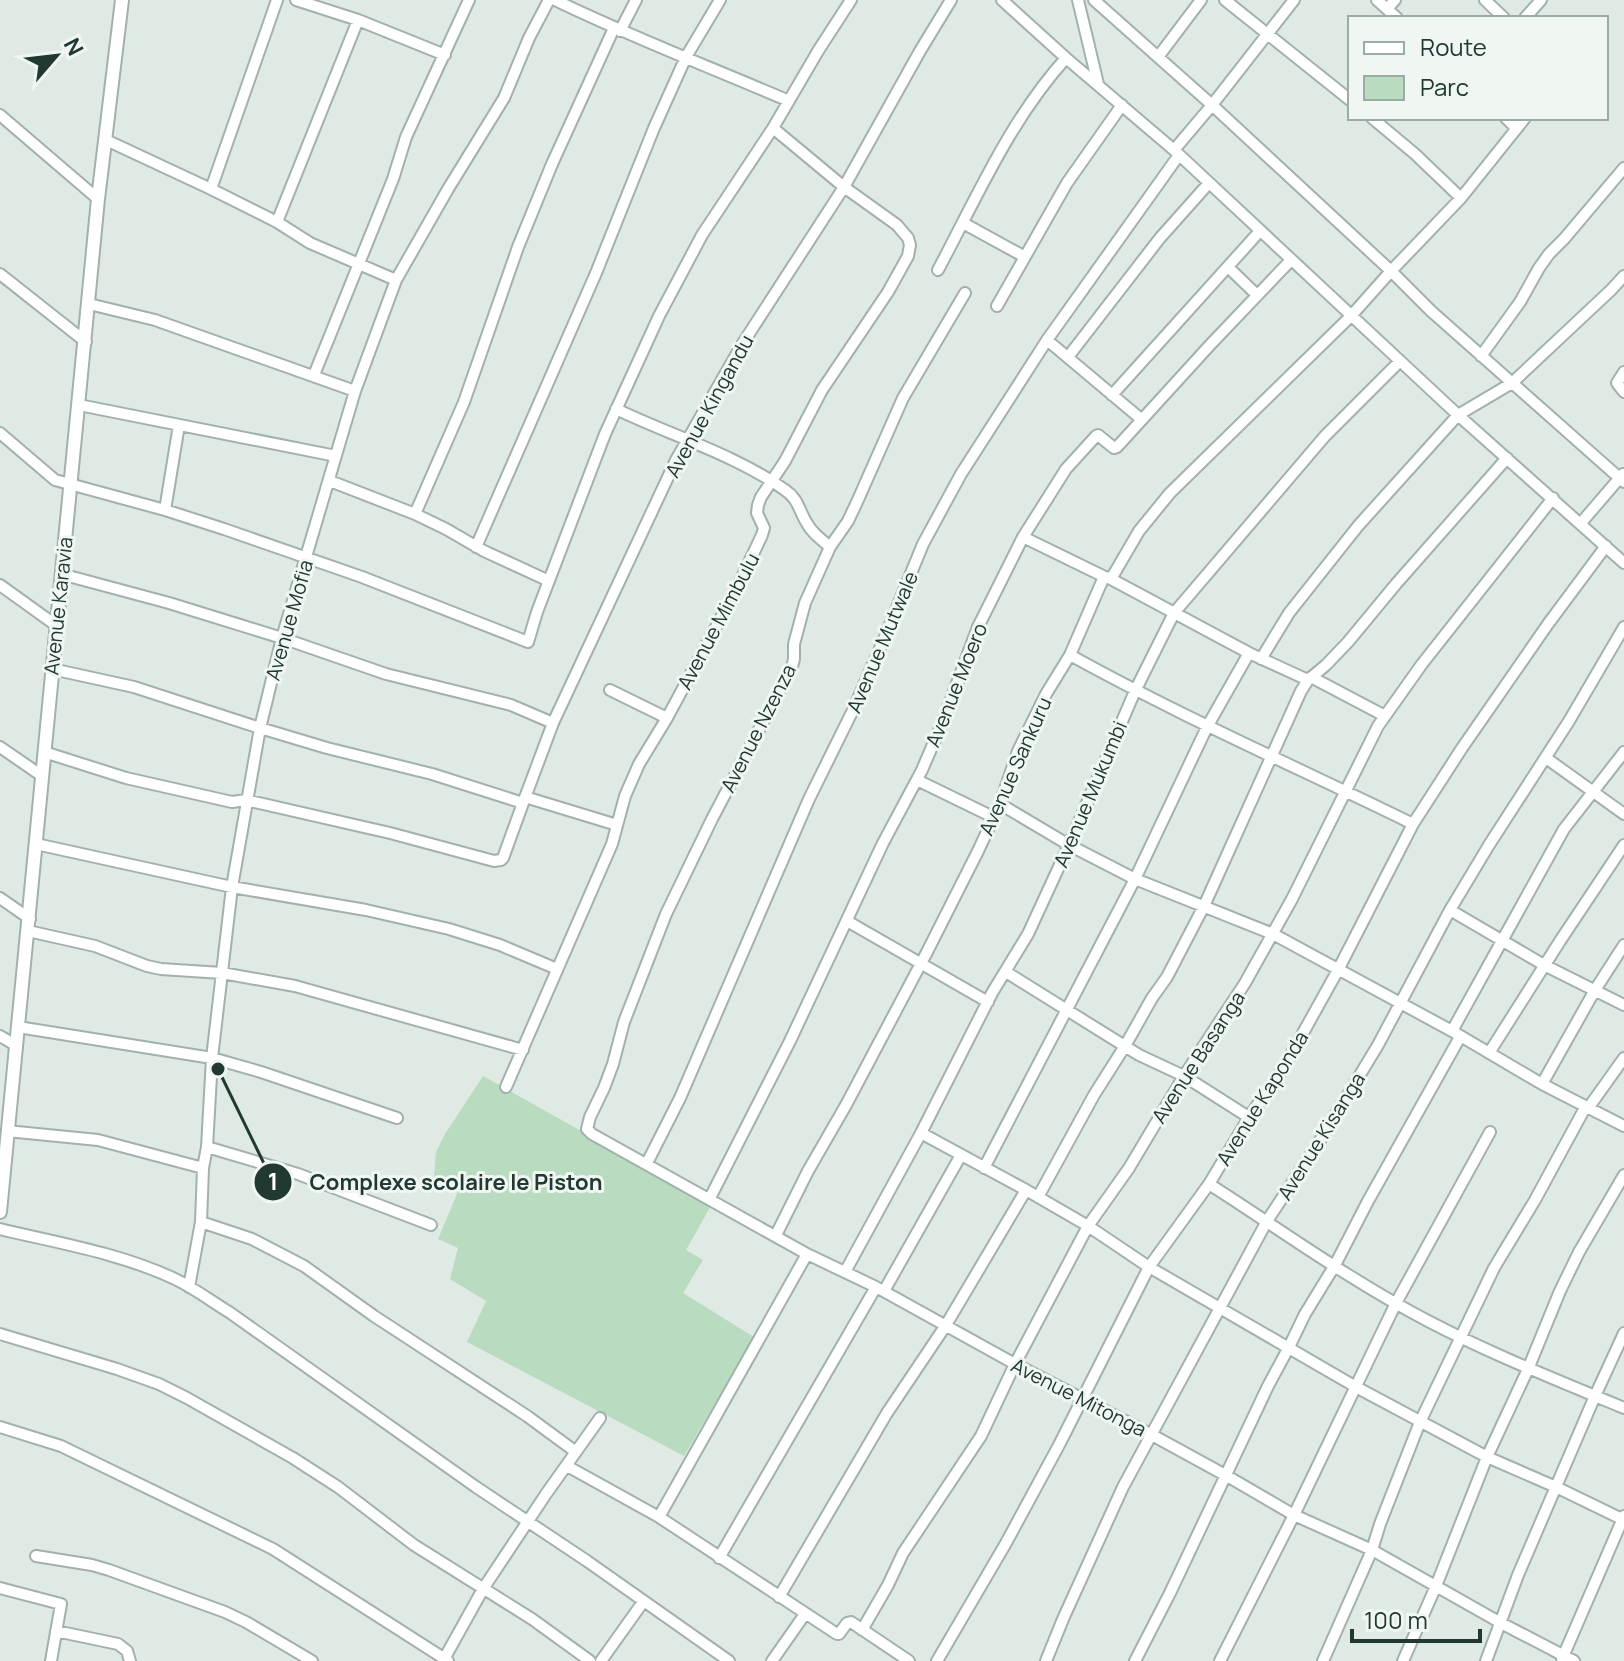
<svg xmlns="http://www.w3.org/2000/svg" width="1624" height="1661" font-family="Manrope,sans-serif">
<rect width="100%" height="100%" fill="#dfeae4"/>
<path fill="#b9dbbf" d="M483 1076 712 1204 686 1250 703 1260 683 1293 754 1337 684 1456 467 1342 486 1301 450 1279 458 1248 438 1239 459 1189 434 1179 436 1152 445 1134Z"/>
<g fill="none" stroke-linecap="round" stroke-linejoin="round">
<g stroke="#a2b1ab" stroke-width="14">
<path id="minor" d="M296 0 358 20 445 55
M555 0C631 37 710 67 789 101
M1002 0 1066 58 1174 150 1458 415 1624 563
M1078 0 1098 84
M1094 0 1212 105 1391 271 1431 311 1624 482
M1225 0 1350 100
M1377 0 1397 18
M1485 0 1504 18
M1387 9 1395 0
M1525 18 1541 0
M620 31 636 0
M1158 57 1201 0
M0 115 98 199
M1372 118 1415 154 1461 198
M1506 118 1516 128
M106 140 211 189 277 222 310 243 396 280
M1174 150 1212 105 1294 0
M211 189 277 0
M277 222 358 20
M963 223 1025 257
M1226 269H1230L1257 295
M938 270C977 197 1010 120 1066 58
M0 274 86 342
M965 293 903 398 857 502 848 521 830 547 805 603 794 644V659L792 667 712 819 666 914 624 1022 613 1064 604 1088 590 1117 587 1129 592 1134 807 1254 876 1287 1015 1364 1152 1435 1227 1476 1294 1515 1372 1550 1501 1623 1574 1661
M89 304 155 320 355 391
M997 306 1067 183 1122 105
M1047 340 1141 419
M1481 356 1520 302 1539 268 1549 254 1564 239 1624 168
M1068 357 1160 238 1209 183
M1624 372 1617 383 1624 392
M314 375 393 179 406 137 469 0
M1112 395 1260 231
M79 405 336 456
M616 409C670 435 736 455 785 490 799 499 799 512 808 525 813 534 822 540 830 547
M0 433 55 480 165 510 224 529 362 577 528 642 537 612 605 434 659 316 702 235 773 128 818 51 851 0
M330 481 415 514 446 529 484 551 549 581
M165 510 179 425
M415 514 464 402 518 247 552 164 614 28
M1581 523 1623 474
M1023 537 1105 577
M476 547 596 273 654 128 686 57 720 0
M61 574 169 603 282 638 386 674 511 705 553 723
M1111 579 1249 653
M0 585 57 626
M1070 655C1182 717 1299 768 1413 824
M1261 659 1289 613 1358 526 1458 415 1512 383 1611 290 1624 276
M52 669 134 687 260 728 327 748 432 774 523 803 553 723 676 460 743 343 844 187 920 51 951 0
M1311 677 1385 716
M610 690 667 718
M0 747 42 776
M44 752 126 778 232 802 246 800 390 833 494 861 501 860 503 858 523 803
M1546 758 1624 814
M917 780 993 817
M525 797 617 825
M1000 804 1069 845 1135 879 1273 934 1452 1031 1542 1084 1624 1126
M36 844 232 887 366 910 449 929 500 945 557 969
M0 898 30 919
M1450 910 1544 965 1624 1005
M847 921 988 1002
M28 931 95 946 147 966 161 969 222 973 295 986 523 1050
M1006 972 1139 1055 1184 1076 1250 1118
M18 1027 212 1058 261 1072 397 1118
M1452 1031 1564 829 1624 752
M0 1036 17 1046
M1489 1053 1560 941 1624 845
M1542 1084 1595 990 1624 945
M506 1087 612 844 625 796 639 764 667 718 736 590 762 535 764 528 757 513 758 505 761 497 785 461 822 390 888 292 908 256 910 245 908 238 897 225 844 187 773 128
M1589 1107 1624 1058
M7 1131 98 1140 203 1168
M921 1133 1026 1190 1088 1226 1149 1267 1356 1387 1487 1457 1556 1487 1624 1520
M207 1147 298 1174 431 1225
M647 1163 680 1098 809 799 853 710 885 637 923 544 961 474 1047 340 1179 155
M984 1168 1135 879 1207 727 1249 653 1308 680
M1209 1184C1281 1230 1351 1281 1428 1321 1491 1354 1557 1380 1624 1408
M1038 1197 1094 1095 1125 1046 1152 998 1167 977 1204 906 1301 691 1308 680 1326 665 1348 642 1396 584 1507 458
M710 1198 790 1041 883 843 922 770 943 721 978 627 1023 537 1066 469 1096 436 1098 435 1114 448 1117 447 1210 345 1291 260
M201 1222 252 1239 304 1266 374 1316 527 1416 576 1452
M0 1229C58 1243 120 1253 175 1279 194 1288 211 1301 229 1312L476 1487 587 1561 729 1661
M776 1235 808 1171 846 1105 927 952 978 851 1000 804 1018 751 1046 694 1070 655 1103 579 1106 577 1111 579 1139 531 1170 493 1351 316 1391 271 1461 198 1525 118
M845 1272 921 1133 992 993 1028 934 1069 845 1135 691 1174 613 1325 436 1400 361
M189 1287 201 1222 203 1168 207 1147 212 1058 232 887 260 728 282 638 355 391 396 280 448 189 504 98 529 38 549 0
M884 1291 961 1155
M0 1334 117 1369 159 1384 187 1398 293 1458 338 1487 414 1545 532 1619 590 1661
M0 1427 61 1446 273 1549 448 1661
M567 1466 659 1517 837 1634H839L847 1623 851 1622 909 1661
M659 1517 807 1254
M36 1556 92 1565 109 1570 225 1612 246 1622 312 1661
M719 1558 876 1287
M0 1588 61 1604 51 1661
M779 1597 887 1413 946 1325 1026 1190
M862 1630 888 1585 903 1553 981 1436 1015 1364 1088 1226 1129 1168 1184 1076 1245 983 1292 899 1378 726 1422 664 1553 498
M56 1631 118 1644 127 1651 130 1661
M1562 1659 1624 1516
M443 1661 483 1589 546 1494 600 1418
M601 1661 643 1602
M772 1661 805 1614
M937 1661 1006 1543 1059 1445 1149 1267 1209 1184 1251 1114 1283 1069 1338 970 1413 824 1462 748 1548 624 1606 546
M1046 1661 1063 1619 1123 1487 1267 1221 1323 1136 1378 1045 1450 910 1489 845 1569 721 1624 627
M1135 1661 1170 1593 1268 1386 1289 1347 1305 1314 1335 1265 1368 1201 1460 1037
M1220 1661 1294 1515 1396 1303 1490 1132
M1323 1661 1372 1550 1380 1524 1420 1422 1494 1268 1535 1200 1586 1106
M1403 1661 1436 1586 1487 1457 1528 1369 1560 1291 1579 1252 1624 1175
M1486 1661 1518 1575 1595 1396 1624 1333"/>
</g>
<g stroke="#a2b1ab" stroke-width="16">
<path id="tertiary" d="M0 1212 98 199 122 0"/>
</g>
<use href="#minor" stroke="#fff" stroke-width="10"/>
<use href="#tertiary" stroke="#fff" stroke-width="12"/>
</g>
<g text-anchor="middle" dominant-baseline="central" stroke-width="6" stroke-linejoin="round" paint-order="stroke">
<g font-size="20" fill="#213931" stroke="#f0f7f3">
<text transform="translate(709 406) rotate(-61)">Avenue Kingandu</text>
<text transform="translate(58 606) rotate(-84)">Avenue Karavia</text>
<text transform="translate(289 620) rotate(-74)">Avenue Mofia</text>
<text transform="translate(718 621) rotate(-62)">Avenue Mimbulu</text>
<text transform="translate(882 642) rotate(-67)">Avenue Mutwale</text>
<text transform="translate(956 685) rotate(-68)">Avenue Moero</text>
<text transform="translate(758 728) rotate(-63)">Avenue Nzenza</text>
<text transform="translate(1015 766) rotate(-66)">Avenue Sankuru</text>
<text transform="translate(1090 794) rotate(-67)">Avenue Mukumbi</text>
<text transform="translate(1198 1057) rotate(-57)">Avenue Basanga</text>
<text transform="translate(1262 1098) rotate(-58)">Avenue Kaponda</text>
<text transform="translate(1321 1136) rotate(-58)">Avenue Kisanga</text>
<text transform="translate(1079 1397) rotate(27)">Avenue Mitonga</text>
</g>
</g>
<path fill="none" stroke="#213931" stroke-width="3" d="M218 1069L273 1182"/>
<g fill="#213931" stroke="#f0f7f3" stroke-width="3">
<circle cx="218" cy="1069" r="8"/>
<circle cx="273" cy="1182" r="20"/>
</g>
<g font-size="24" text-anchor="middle" font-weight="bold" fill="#fff">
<text x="273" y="1190">1</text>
</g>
<g font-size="22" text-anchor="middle" font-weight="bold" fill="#213931" stroke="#f0f7f3" stroke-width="6" stroke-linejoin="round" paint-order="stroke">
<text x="456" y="1190">Complexe scolaire le Piston</text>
</g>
<rect x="1348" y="16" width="260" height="104" fill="#f0f7f3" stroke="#9daba5" stroke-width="2"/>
<rect x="1364" y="42" width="40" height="12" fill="#ffffff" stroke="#9daba5" stroke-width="2"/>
<text x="1420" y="56" font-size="24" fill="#213931">Route</text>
<rect x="1364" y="76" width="40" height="24" fill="#b9dbbf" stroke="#9daba5" stroke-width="2"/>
<text x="1420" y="96" font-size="24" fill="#213931">Parc</text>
<g transform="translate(56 56) rotate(62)" stroke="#f0f7f3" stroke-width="6" paint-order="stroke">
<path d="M0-6L14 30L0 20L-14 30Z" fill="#213931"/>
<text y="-12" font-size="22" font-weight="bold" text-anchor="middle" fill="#213931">N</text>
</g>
<path d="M1352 1629v12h128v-12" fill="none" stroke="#213931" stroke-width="4"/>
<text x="1364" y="1629" font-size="24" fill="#213931" stroke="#f0f7f3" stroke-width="6" paint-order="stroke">100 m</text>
</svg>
